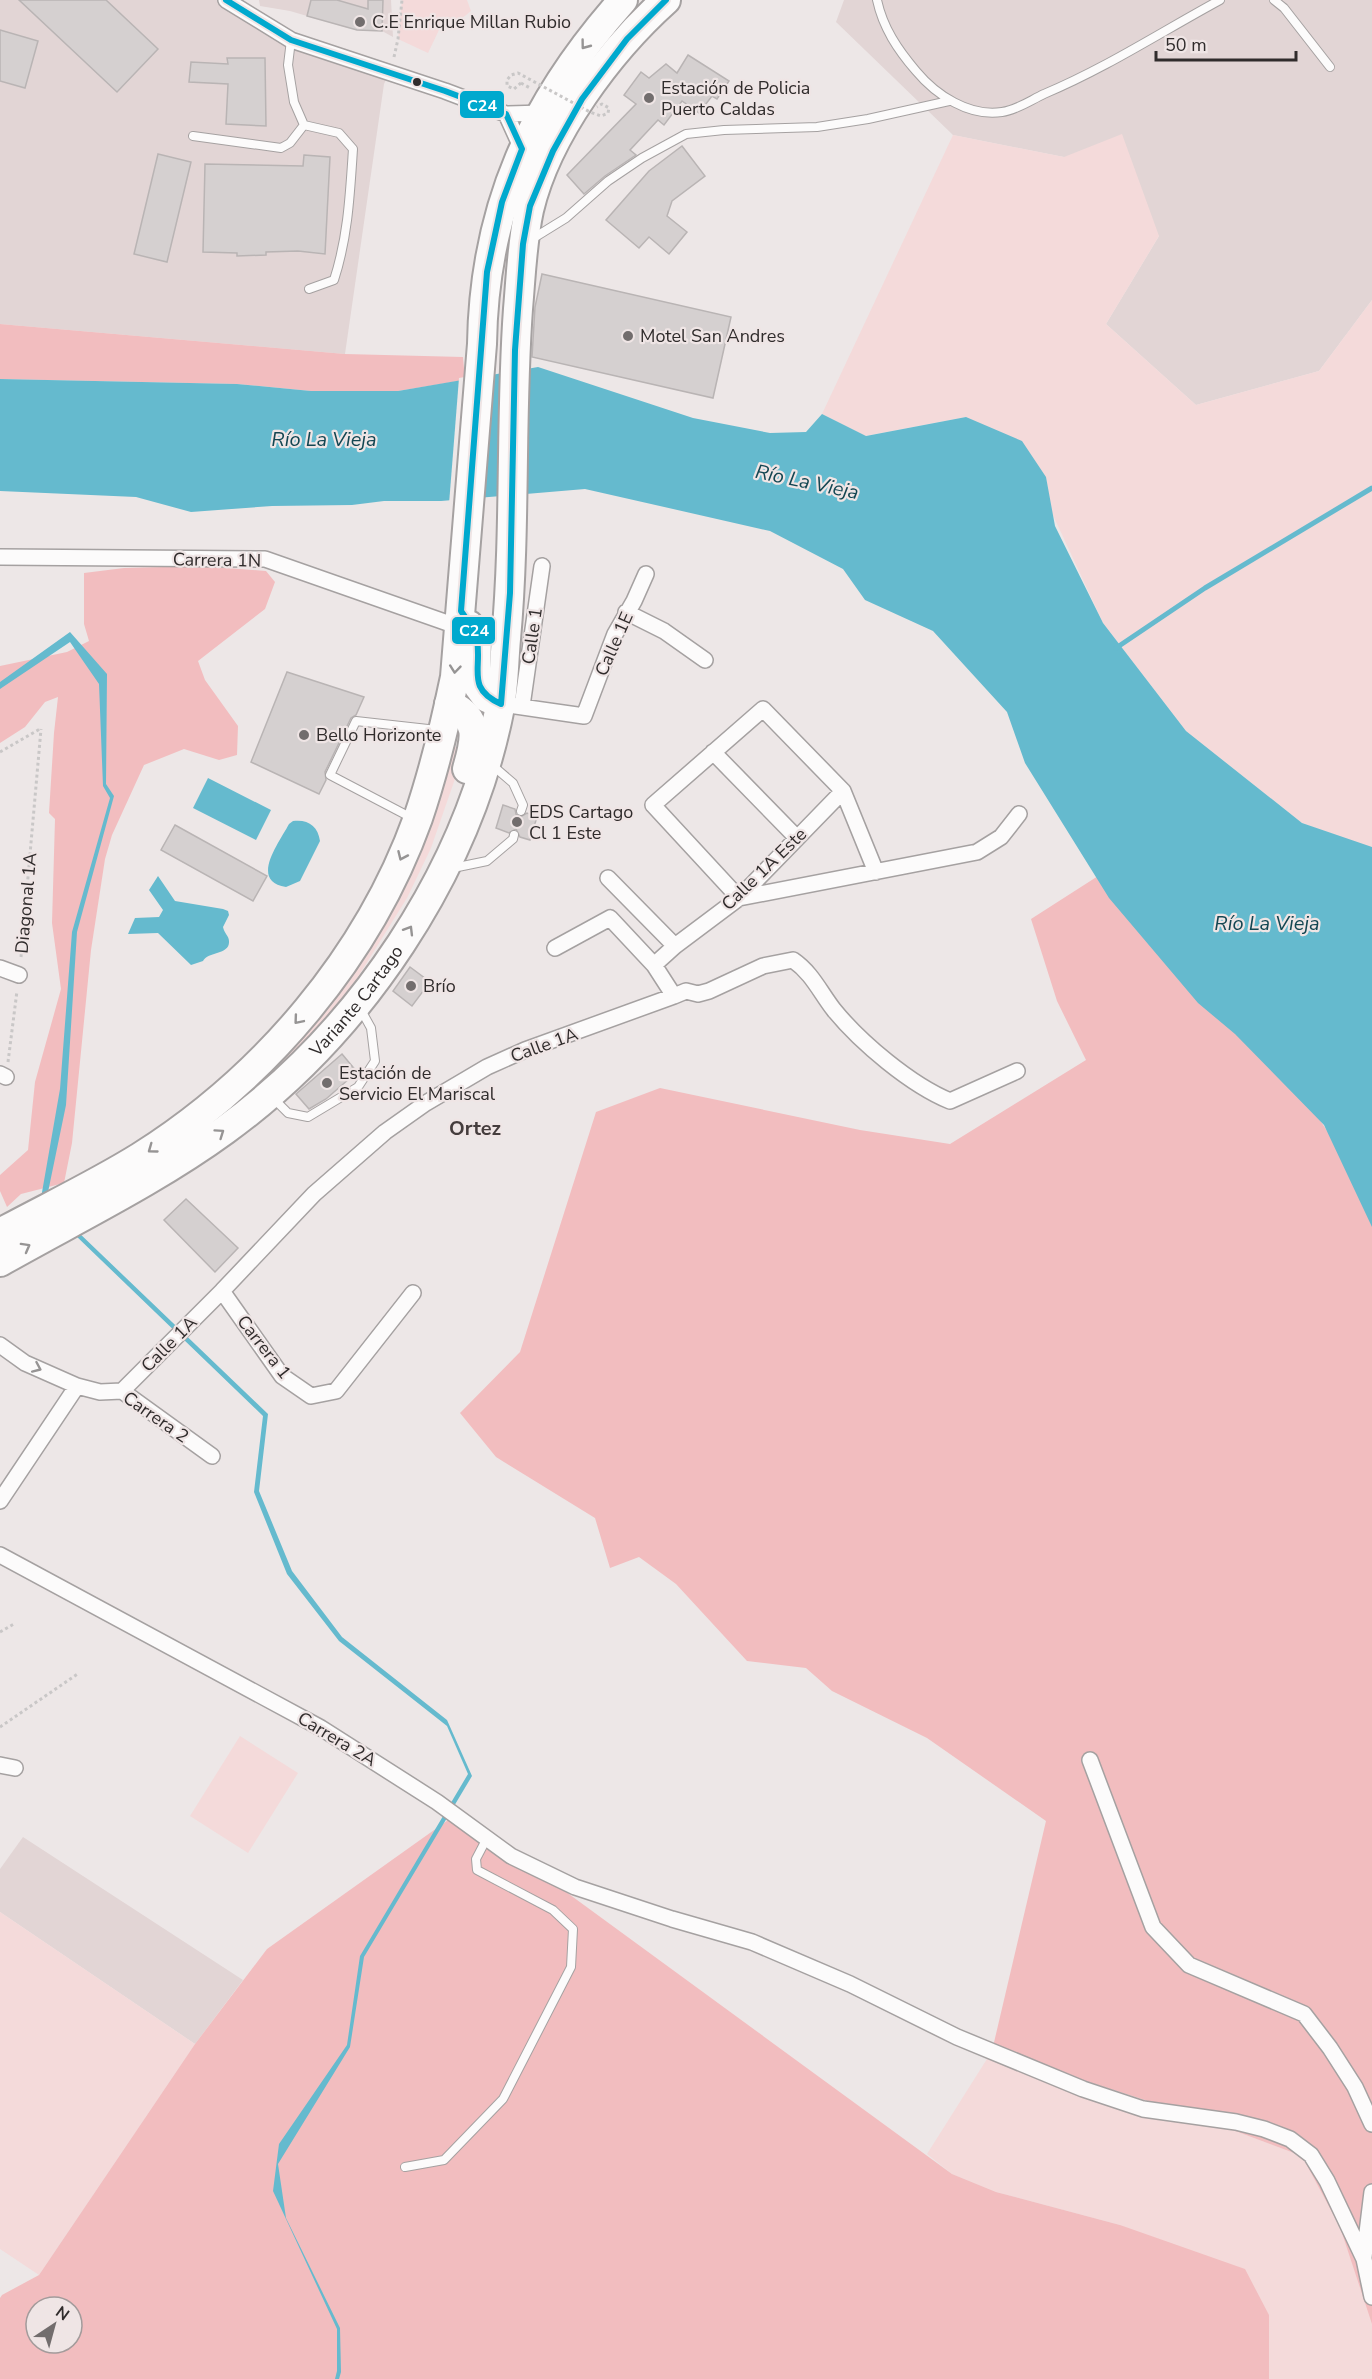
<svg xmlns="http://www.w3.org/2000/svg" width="1372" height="2379" font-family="'Nunito Sans',sans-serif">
<rect width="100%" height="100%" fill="#ede7e7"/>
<path fill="#e2d5d5" d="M0 0H226L291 40 389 73 384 84 345 354 0 324Z
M259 0H391L393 37 382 31 348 28 290 11 260 6Z
M844 0H1372V300L1319 371 1196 405 1106 324 1159 236 1064 157 953 135 836 22Z
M23 1837 243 1980 195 2044 0 1912V1869Z"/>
<path fill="#f4dada" d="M402 0H467L471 11 450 28 439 30 428 53 398 39Z
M1122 134 1159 236 1106 324 1196 405 1319 371 1372 300V848L1302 823 1186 731 1103 623 1052 513 1046 477 966 417 865 436 822 414 953 135 1064 157Z
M450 747H459L457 773 431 848 407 898 356 980 316 1031 248 1097 128 1174 310 1026Z
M240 1736 298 1773 248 1853 190 1816Z
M0 1912 195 2044 39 2275 0 2249Z
M992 2051 1198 2117 1302 2156 1364 2259 1372 2295V2379H1269V2315L1120 2225 996 2192 952 2174 927 2154Z"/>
<path fill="#f2bdbf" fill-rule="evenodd" d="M0 324 345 354 463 357 465 380 398 391H311L237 384 0 379Z
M201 566 266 571 275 582 265 609 198 661 205 680 238 726 237 755 219 760 184 749 144 765 112 835 105 859 91 950 72 1143 64 1183 21 1194 7 1207 0 1191V1175L28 1150 35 1082 61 989 52 923 55 819 49 813 54 733 58 697 45 702 25 727 0 743V666L67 652 89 641 84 624V573L124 568Z
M1109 869 1279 1057 1372 1200V2324L1340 2227 1302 2156 1198 2117 992 2051 1046 1821 927 1738 832 1691 806 1668 747 1661 676 1584 639 1557 610 1568 595 1518 496 1457 460 1413 520 1352 596 1112 660 1088 860 1130 950 1144 1086 1060 1057 1001 1031 919Z
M458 1813 952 2174 996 2192 1120 2225 1245 2269 1269 2315V2379H0V2298L2 2295 39 2275 195 2044 267 1949ZM36 2307H72V2343H36Z"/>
<path fill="#65bace" d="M538 367 693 418 770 433 806 432 822 414 866 436 966 417 1022 441 1046 477 1055 526 1103 623 1186 731 1302 823 1372 847V1227L1324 1125 1235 1034 1198 1003 1109 898 1025 763 1007 712 933 631 865 600 843 569 770 531 585 489 441 501H384L352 505 272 506 191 512 136 497 0 491V379L237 384 311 391H398Z
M70 632 107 674 106 784 114 796 77 932 66 1105 47 1197 52 1207 268 1414 259 1491 292 1571 342 1637 447 1720 472 1776 364 1957 350 2047 278 2164 286 2218 340 2328 341 2372 339 2379H335L337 2371V2329L273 2191 279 2144 347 2045 360 1956 468 1774 447 1726 339 1641 287 1574 254 1492 263 1416 47 1208 41 1198 60 1089 72 932 110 798 103 786 99 684 70 642 0 689V682Z
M208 778 271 810 256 840 193 808Z
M293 821C308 819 318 826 320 841L300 881 286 887C249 881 279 843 289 824Z
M158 876 175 901 223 909 228 911 229 915 223 927C224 933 229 936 229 941 230 955 208 951 203 961L191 965 158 933 128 934 135 918 159 917 163 910 149 890Z"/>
<path fill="#ede7e7" d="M493 372 481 502 449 504 459 378Z"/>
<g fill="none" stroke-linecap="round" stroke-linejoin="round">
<path stroke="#65bace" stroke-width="5" d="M1116 648 1205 588 1372 488"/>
</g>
<path fill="#d5d0d0" stroke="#b9b4b4" stroke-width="1.5" d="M19 0H106L158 49 117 92Z
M311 0H337L368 9V0H383L382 31 357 30 307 16Z
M0 30 38 41 25 88 0 81Z
M688 55 729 81 717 99 712 96 699 113 682 101 664 125 658 120 630 150 636 155 605 176 584 194 567 175 636 104 624 95 641 72 649 78 666 64 677 73Z
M227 58H265L266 126 226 124 228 84 189 82 191 62 228 64Z
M682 146 705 176 672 201 667 216 687 232 669 254 649 237 639 248 606 220 649 171Z
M158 154 191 162 167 262 134 254Z
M304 155 330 157 325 254 298 251 266 252V255L237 256V253L203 252 205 164 303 166Z
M542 274 731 317 713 398 532 357 535 307Z
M287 672 364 697 356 715 351 718 325 772 326 780 319 794 251 762Z
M503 805 515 809 516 814 520 817 527 813 537 817 530 840 520 837 516 829 509 833 496 828Z
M175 825 267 876 253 901 161 850Z
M410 967 430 982 412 1006 393 991Z
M342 1054 357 1072 326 1099 309 1109 296 1094Z
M186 1199 238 1248 215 1272 164 1220Z"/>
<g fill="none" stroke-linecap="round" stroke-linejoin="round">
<g stroke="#a5a1a1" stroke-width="10">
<path id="lane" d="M877 0C883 28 898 50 916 71 936 95 969 117 1002 112 1017 110 1031 100 1044 94 1106 68 1161 32 1220 0
M1274 0 1284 8 1330 67
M291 40 288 65 294 102 304 125 339 133 353 149C350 194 348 237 334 280L309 289
M193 136 281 148 290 143 304 125
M532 239 566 218 608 181 642 158 686 134 724 130 817 127 868 119 949 101
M492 765 513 783 523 805 521 811
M412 818 330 775 356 721 437 730
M453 868 487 861 513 839 514 835
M272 1097 288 1113 308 1117 358 1087 375 1061 371 1028 361 1010
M405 2167 444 2160 503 2099 571 1967 573 1929 553 1910 477 1870 476 1859 487 1838"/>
</g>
<g stroke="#a5a1a1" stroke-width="18">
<path id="street" d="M226 0 291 40 445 91 506 114 543 113
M506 114 522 149
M0 557 265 559 459 627
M626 612 664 631 705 660
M501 704 584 716 615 634 634 601 646 574
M522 706 542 566
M713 752 797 838
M876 872 843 791 763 709 653 805 739 898 977 852 1001 837 1019 814
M608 878 675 946
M555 948 610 918 654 965 674 996
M654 965 675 946 739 898 843 791
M0 968 19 975
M0 1074 6 1077
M222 1291 282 1376 311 1396 336 1391 413 1293
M0 1345 25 1363 77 1386 100 1392 122 1391 212 1456
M122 1391 222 1291 314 1194 385 1132 426 1103 487 1067 525 1050 674 996 686 991 698 994 709 991 763 966 793 960C812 973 820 992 834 1010 861 1043 911 1085 950 1101L1017 1071
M0 1501 77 1386
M0 1555 321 1728 437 1802 511 1856 575 1887 672 1919 752 1942 850 1984 957 2037 1083 2089 1143 2109 1236 2122 1264 2129 1290 2139 1311 2155 1327 2181 1364 2259 1372 2297
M1090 1760 1153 1927 1189 1965 1304 2014 1330 2048 1355 2087 1372 2124
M0 1765 15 1768
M1364 2257 1372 2192"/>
</g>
<g stroke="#a5a1a1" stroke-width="32">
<g id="highway">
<path d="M469 625 477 638 476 678 478 686 487 698 501 704"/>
<path d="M449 704C482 719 475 741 467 769"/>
<path d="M0 1233C46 1208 95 1185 140 1157 265 1078 368 957 418 818 434 771 445 725 455 677L482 344C484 207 533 101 623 0"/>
<path id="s1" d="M0 1262C76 1219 155 1181 225 1130 360 1032 468 872 500 707 504 685 504 661 506 639 516 529 510 418 518 309 521 275 522 242 529 210 547 134 609 51 666 0"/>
</g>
</g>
<path stroke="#c9c7c7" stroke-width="3" stroke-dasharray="3 3" stroke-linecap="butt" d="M394 57 398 39 402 0
M521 83 530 88
M0 752 40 729
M21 957 41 729
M8 1062 17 991
M0 1632 14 1624
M0 1727 79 1673"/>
<use href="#lane" stroke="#fcfbfb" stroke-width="8"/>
<use href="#street" stroke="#fcfbfb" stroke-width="15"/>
<use href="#highway" stroke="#fcfbfb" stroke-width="28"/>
<path stroke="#c9c7c7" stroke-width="3" stroke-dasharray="3 3" stroke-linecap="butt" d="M521 83 514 89 507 86V80L511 75 518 73 590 112 601 116 608 113 609 108 602 104 597 107"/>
<g stroke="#efe5e5" stroke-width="10">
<path id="bus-1" d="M226 0 291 40 445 91 506 114 522 149 502 202 487 272 461 611C467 620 475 629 477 640 482 670 466 688 501 704L510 593 515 350 523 244 530 206 553 151 582 99 627 39 666 0"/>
</g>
<use href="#bus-1" stroke="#00a9ce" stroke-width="6"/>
</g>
<defs><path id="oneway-chevron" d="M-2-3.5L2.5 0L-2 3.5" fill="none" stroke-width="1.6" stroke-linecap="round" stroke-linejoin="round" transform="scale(1.5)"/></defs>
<g stroke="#969494">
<use href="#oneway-chevron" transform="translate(585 45) rotate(127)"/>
<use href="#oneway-chevron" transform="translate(455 669) rotate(96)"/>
<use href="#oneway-chevron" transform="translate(402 856) rotate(114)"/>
<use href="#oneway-chevron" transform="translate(409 930) rotate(-59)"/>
<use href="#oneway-chevron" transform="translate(298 1020) rotate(130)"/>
<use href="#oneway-chevron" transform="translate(220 1133) rotate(-35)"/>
<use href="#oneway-chevron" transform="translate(152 1149) rotate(144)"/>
<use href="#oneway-chevron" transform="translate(26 1247) rotate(-29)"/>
<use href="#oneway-chevron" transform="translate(37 1368) rotate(24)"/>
</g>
<g fill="#726d6d" stroke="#efe5e5" stroke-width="2">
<circle cx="360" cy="22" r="6"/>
<circle cx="649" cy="98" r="6"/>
<circle cx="628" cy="336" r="6"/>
<circle cx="304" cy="735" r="6"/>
<circle cx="517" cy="822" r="6"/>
<circle cx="411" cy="986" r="6"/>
<circle cx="327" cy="1083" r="6"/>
</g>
<circle fill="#302c2c" stroke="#efe5e5" stroke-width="2" cx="417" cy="82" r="5"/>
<g text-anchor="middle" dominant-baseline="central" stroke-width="4.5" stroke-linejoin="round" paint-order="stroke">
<g font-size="18" fill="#302c2c" stroke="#efe5e5" text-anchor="start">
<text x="372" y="22">C.E Enrique Millan Rubio</text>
<text x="661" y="88">Estación de Policia<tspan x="661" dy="21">Puerto Caldas</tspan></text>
<text x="640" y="336">Motel San Andres</text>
<text x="316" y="735">Bello Horizonte</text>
<text x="529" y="812">EDS Cartago<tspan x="529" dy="21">Cl 1 Este</tspan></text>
<text x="423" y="986">Brío</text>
<text x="339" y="1073">Estación de<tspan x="339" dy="21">Servicio El Mariscal</tspan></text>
</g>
<g font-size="18" fill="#302c2c" stroke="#efe5e5">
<text transform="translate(217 560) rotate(1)">Carrera 1N</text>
<text transform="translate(532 636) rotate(-82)">Calle 1</text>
<text transform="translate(614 644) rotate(-66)">Calle 1E</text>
<text transform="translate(764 869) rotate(-44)">Calle 1A Este</text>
<text transform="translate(26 903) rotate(-85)">Diagonal 1A</text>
<text stroke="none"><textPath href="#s1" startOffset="446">Variante Cartago</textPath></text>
<text transform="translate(544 1045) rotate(-20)">Calle 1A</text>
<text transform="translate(169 1344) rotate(-45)">Calle 1A</text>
<text transform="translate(264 1347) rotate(52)">Carrera 1</text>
<text transform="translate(156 1417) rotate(35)">Carrera 2</text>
<text transform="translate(337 1739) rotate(31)">Carrera 2A</text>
</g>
<g font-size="20" font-style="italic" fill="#134652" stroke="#efe5e5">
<text x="324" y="439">Río La Vieja</text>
<text transform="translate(807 482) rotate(12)">Río La Vieja</text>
<text x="1267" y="923">Río La Vieja</text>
</g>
<g font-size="20" font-weight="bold" fill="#453d3d" stroke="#efe5e5">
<text x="475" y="1128">Ortez</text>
</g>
</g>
<g stroke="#efe5e5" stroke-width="2">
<rect x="459" y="90" width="46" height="29" rx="6" fill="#00a9ce"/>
<rect x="451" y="616" width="45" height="29" rx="6" fill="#00a9ce"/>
</g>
<g font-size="16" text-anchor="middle" font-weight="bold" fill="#fff">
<text x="482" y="111">C24</text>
<text x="474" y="636">C24</text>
</g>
<g transform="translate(54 2325) rotate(36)"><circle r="28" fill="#efe5e5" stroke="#a39b9b" stroke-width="1.5"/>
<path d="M0-4.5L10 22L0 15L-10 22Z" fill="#726d6d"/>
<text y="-9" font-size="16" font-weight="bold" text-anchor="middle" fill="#302c2c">N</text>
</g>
<path d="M1156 51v9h140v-9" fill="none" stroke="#302c2c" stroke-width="3"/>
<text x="1165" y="51" font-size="18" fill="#302c2c" stroke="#efe5e5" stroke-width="4.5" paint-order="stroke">50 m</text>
</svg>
